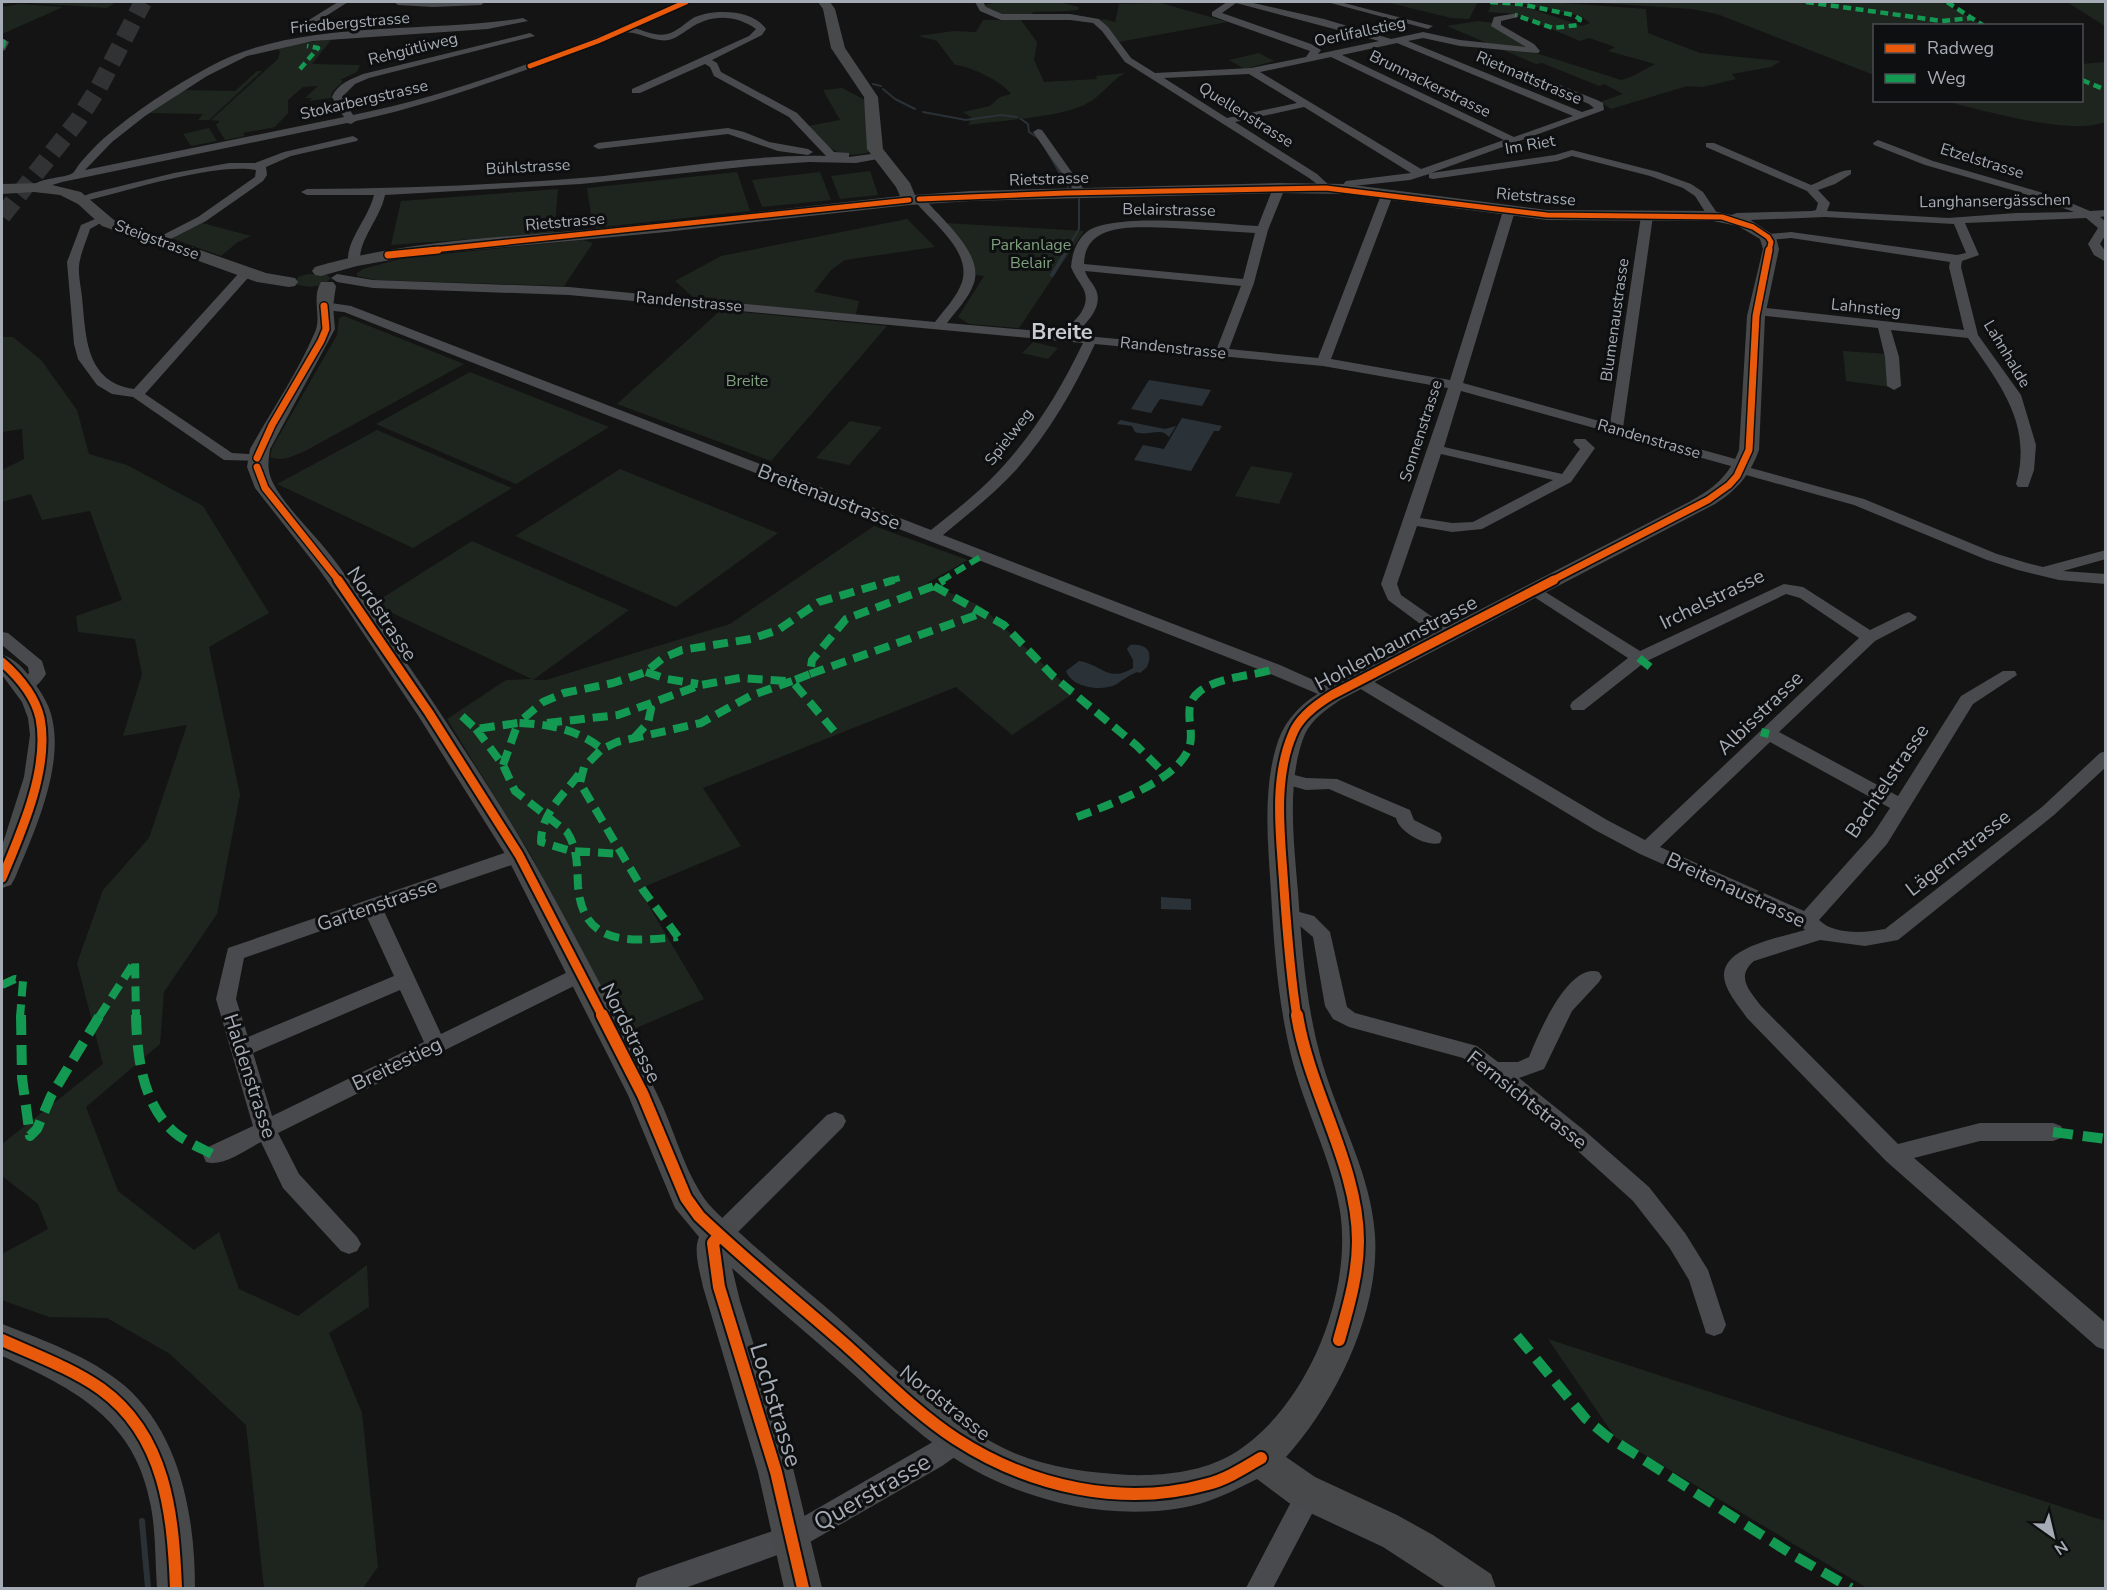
<svg xmlns="http://www.w3.org/2000/svg" width="2107" height="1590" font-family="'Nunito Sans',sans-serif">
<rect width="100%" height="100%" fill="#141414"/>
<path fill="#1e251e" d="M2 2H116L107 8 15 2 2 5Z
M997 2H1058L1079 7 1078 10C1063 12 1048 11 1033 12L1032 15 1007 16 988 10 985 5Z
M1386 2H1478L1469 19 1451 18Z
M1493 2H1549L1646 9 1648 33 1700 53 1781 61 1771 67 1732 74 1736 79 1703 87 1687 86 1611 109 1600 102 1623 94 1604 84 1599 86 1542 63 1536 64 1447 26 1478 21 1494 23 1536 53 1621 80 1631 77 1655 64 1608 51 1615 47 1589 38 1580 41 1516 14 1488 12 1492 3 1520 5 1582 26 1590 23 1581 16 1520 4Z
M1584 2H1942L1983 25 1874 26V75L1717 14 1692 9Z
M2067 2H2105V26Z
M1161 3 1228 22 1119 42 1100 22 1103 19 1115 22 1119 4Z
M19 4 63 7 2 34V7Z
M983 20H1021L1037 42 1034 60 1044 82 1097 79 1096 76 1125 73C1111 80 1102 96 1086 104 1062 117 998 121 968 125L972 118 963 112 990 106 1000 97 1011 94C1003 82 970 66 955 65L937 41 918 36 954 31 976 32Z
M332 39 312 64 360 65 357 72 340 80 343 81 332 92 331 98 309 101 312 98H305L318 86 303 87 288 100V113L275 127 243 133 245 136 225 140 216 125 220 121 211 120 278 59 280 52 276 47Z
M1259 53 1274 61 1245 69 1229 60Z
M2105 62V122C2072 136 1981 110 1945 101L2082 100V64Z
M257 71H262L209 120H198L203 114 150 113 184 90 235 91Z
M842 88 865 100 869 152C841 161 825 147 808 126L840 120 823 90Z
M209 128 217 141 191 146 183 134Z
M870 171 878 195 840 199 831 176Z
M737 172 750 211 593 228 587 188Z
M820 172 831 200 762 207 752 180Z
M558 189 554 233 391 245 401 201Z
M907 219 935 247 845 260 831 270 814 292 859 301 855 317 701 304 675 281 721 256Z
M202 223 251 236 238 242 221 256 171 238Z
M945 223 1084 231 1019 328 969 324 958 317 984 276 976 275 972 262Z
M583 240 593 243 564 286 377 280 357 276V273L363 269 403 258Z
M308 274 327 275 331 278C323 288 307 288 295 284L298 277Z
M721 310 887 326 771 461 617 404Z
M344 316 464 364 305 451C293 456 283 462 270 457L272 448 337 335 339 318Z
M2 337H13L41 360 77 410 89 454 127 465 203 506 269 613 209 647 240 795 217 914 164 992 160 1044 86 1107 118 1191 194 1250 219 1232 239 1289 298 1316 367 1265 369 1307 329 1333 362 1413 378 1567 363 1588H264L246 1425 170 1354 107 1318 49 1317 2 1300V1254L48 1229 38 1204 2 1176V1144L103 1064 77 963 103 890 149 838 187 725 123 736 142 674 135 639 78 632 76 616 122 600 90 511 42 520 31 494 2 502V470L24 459 22 429 2 432Z
M1033 342 1058 348 1048 359 1022 353Z
M1843 351 1888 354 1891 387 1846 381Z
M470 372 609 427 516 484 376 424Z
M850 421 882 427 849 465 816 458Z
M377 430 512 488 413 548 277 484Z
M1251 466 1293 473 1279 504 1235 496Z
M620 469 778 533 676 607 515 536Z
M874 526 968 560 927 583 981 606 1074 693 1012 735 956 687 703 788 741 846 639 889 704 999 622 1034 532 857 447 719 506 680 532 679 373 604 472 541 629 610 533 680H546L730 624Z
M1548 1339 2105 1521V1588H1867L1615 1437Z"/>
<path fill="#2a3237" d="M1149 380 1211 390 1202 406 1160 399 1151 413 1131 409Z
M1182 418 1222 426 1219 431H1214L1191 471 1134 460 1143 445 1164 449Z
M1120 420 1165 429 1176 426 1169 437C1160 426 1149 437 1135 432L1132 426 1117 424Z
M1130 645C1146 643 1154 651 1147 667L1140 673 1137 672C1130 675 1122 680 1117 684 1102 692 1072 688 1066 671L1079 661C1103 665 1108 683 1133 668V660L1127 649Z
M1161 897 1191 899V910L1161 909Z"/>
<g fill="none" stroke-linecap="round" stroke-linejoin="round">
<path stroke="#2a3237" stroke-width="2" d="M873 84 881 86
M883 89 895 99 915 109
M923 112 966 120 1001 115 1017 117
M1021 119 1028 124 1029 132 1040 139 1068 187
M1066 251 1079 229V199"/>
<path stroke="#2a3237" stroke-width="4" d="M1052 275 1067 250"/>
<path stroke="#2a3237" stroke-width="6" d="M142 1521 148 1588"/>
<path stroke="#313234" stroke-width="18" stroke-dasharray="18 9" stroke-linecap="butt" d="M2 216 78 120 99 87 143 2"/>
<path fill="#494a4d" fill-rule="evenodd" d="M338 2H348L312 25 304 23Z
M394 2H485L481 5 433 7 398 5Z
M680 2H690L635 28C644 31 657 37 667 34 677 32 686 22 695 17 715 9 752 9 766 29L762 35 712 60 717 63 721 72 797 113 834 152 849 153V157L879 153 883 154V158L856 163 809 162 752 166 581 184 385 195C380 219 359 239 360 261L354 265 348 261C347 239 368 219 374 195H307L301 192 307 189C398 189 490 185 581 178 662 171 744 154 826 156L789 117 714 76 710 67 705 64 640 93H632V89L749 36 756 29C735 14 710 14 689 29 682 33 677 38 669 40 654 43 636 30 625 33 607 37 591 48 574 53 502 78 431 105 356 121L351 124 347 123 62 182 36 190 30 187C41 177 66 178 73 173 75 171 79 164 81 162 88 154 95 146 103 139 135 111 172 87 209 67 297 18 424 34 523 18L528 21 488 29 313 41 247 56 207 76 145 116 112 142 85 170 344 117 332 97C337 84 351 79 363 74L530 33 535 36 369 78 355 84 342 97 353 115C463 93 576 47 680 2Z
M975 2H983L986 7 1002 14H1070L1099 19 1108 27 1131 58 1155 73 1251 68 1306 57 1310 51 1212 16V12L1227 2H1249L1324 19 1391 39 1423 32 1460 40 1526 47 1491 26 1494 17 1518 13V17L1501 21V25L1534 44 1540 51 1538 53 1460 46 1423 38 1408 41 1582 112 1594 108 1589 104 1517 73 1525 71 1597 100 1603 103 1604 110 1431 173 1555 155 1572 150 1658 172 1691 184 1703 192 1719 216 1713 219 1709 218 1695 196 1683 188 1650 176 1572 156 1557 161 1433 179 1429 178V174L1410 180 1353 186 1345 192 1339 189 1346 181 1411 173 1304 107 1235 122 1317 174 1332 188 1326 191 1309 178 1125 62 1102 31 1093 23 1070 20H1001L980 11ZM1236 3 1379 41 1318 54 1321 50 1311 44 1222 13ZM1397 43 1573 116 1514 137 1342 55ZM1331 57 1504 140 1421 169 1260 72ZM1249 74 1297 103 1227 118 1164 78Z
M1327 2H1340L1433 26 1428 29Z
M2 38 9 42 5 50 2 51Z
M728 128 744 132 769 142 808 149 813 152 808 155 778 151 728 134 598 149 593 146 598 143Z
M1038 129 1042 130 1085 191V195H1077L1033 132Z
M353 136 358 139 357 141 291 156 266 167 267 175 263 181 206 221 159 245 155 243V239L198 217 255 177 256 170C215 162 123 192 81 202L75 199 92 193 174 173 229 163H255L284 152Z
M1878 140 1933 161 2054 196 2090 211 2106 210V216L2100 217 2106 222V234L2100 244 2106 252V262L2094 255 2088 244 2098 228 2086 218 1965 223 1979 255 1962 261 1961 267 1978 335 2021 395 2036 445 2034 470 2028 487H2018L2016 484C2033 424 2000 385 1968 338L1891 330 1899 357 1901 386 1894 390 1887 386 1885 357 1878 328 1757 315 1751 311 1757 307 1964 330 1949 267 1950 262 1791 238 1768 240 1762 237 1768 234 1791 232 1957 255 1966 253 1954 224 1825 217 1725 221V217L1737 213 1812 211 1816 210 1818 203 1807 191 1706 147V143H1714L1811 185C1823 181 1841 169 1851 170V174L1835 184 1818 190 1830 203 1827 211 1948 218 2016 213 2074 212 2019 192 1925 165 1874 145 1873 143Z
M1279 185 1285 188 1268 230 1254 283 1229 349 1318 358 1381 195 1387 192 1393 195 1331 359 1450 380 1503 211 1509 208 1515 211 1463 383 1610 424 1641 216 1647 213 1651 214 1653 216 1623 428 1750 463 1751 468 1864 499 1997 554 2027 563 2043 567 2106 550V559L2063 571 2106 574V584L2059 580 2018 570 1987 560 1854 505 1739 473 1738 468 1461 391 1444 447 1562 474 1580 449 1573 442 1575 439H1585L1595 448 1571 482 1482 529 1452 532 1417 526 1397 584 1401 595 1454 632 1456 636 1448 641 1442 640 1388 600 1381 584 1448 388 1323 366 1095 344C1074 389 1049 433 1016 470 994 494 968 514 943 535L1280 665 1338 691 1340 695 1338 699 1332 700 1268 673 471 362 344 312 324 310 318 306 324 302 351 306 931 530C951 514 972 498 990 480 1030 440 1059 393 1083 343L569 295 373 288 337 282 331 278 337 274 373 280 569 287 935 322C944 310 957 297 962 282 972 250 930 221 913 199L919 196 923 197C940 218 984 253 974 283 969 298 956 311 947 323L1060 333C1073 323 1093 307 1083 288 1079 281 1074 275 1071 267 1072 254 1076 240 1088 231 1115 212 1222 224 1258 226L1273 188ZM1173 228 1255 233 1243 279 1084 264C1085 219 1142 228 1173 228ZM1085 271 1241 286 1217 348 1074 335C1086 324 1105 306 1095 288 1092 282 1087 278 1085 271ZM1441 454 1553 480 1473 522 1452 523 1420 518Z
M100 217 106 220 90 229C87 239 82 250 80 260 77 271 81 286 82 297 86 336 85 382 134 389L239 273 250 269 256 273 247 279 145 394 232 453 262 455 264 458 262 461 224 460 133 397 112 394 97 385 78 359 74 344 67 262 81 225Z
M1784 584 1803 587 1870 630 1903 614 1909 612 1917 617 1915 620 1875 641 1779 732 1898 796 1961 696 2003 671H2015L2017 675 1973 704 1887 844 1819 920C1834 935 1865 933 1885 929L2042 807 2100 753 2106 751V767L2054 815 1898 940 1865 946 1820 940 1754 961C1735 977 1750 991 1761 1006L1898 1144 1980 1123H2053L2061 1126 2064 1132 2061 1138 2053 1141H1980L1914 1158 2106 1323V1350L2097 1347 1886 1161 1747 1018C1739 1006 1725 991 1724 976 1723 946 1783 937 1805 930L1800 925 1640 854 1595 830 1354 685 1352 681 1354 677H1366L1607 820 1645 840 1859 638 1800 598 1786 594 1645 662 1584 710H1572L1570 706 1572 702 1628 658 1525 591 1527 588H1539L1640 651ZM1770 742 1890 808 1873 834 1804 911 1660 847Z
M2 632 8 633 42 661 46 674C40 683 32 693 20 690L18 686 29 673 28 667 2 645Z
M1283 772 1306 778 1337 779 1410 810 1414 820 1440 833 1442 838 1440 843C1426 847 1399 832 1396 818L1329 789 1306 790 1277 782 1274 778 1277 774Z
M519 848 526 850 528 855 526 860 383 909 441 1034 574 969 581 966 588 969 591 974 588 979 278 1133 299 1174 357 1237 361 1244 357 1251 349 1254 341 1251 283 1188 261 1142C245 1150 223 1167 206 1162L203 1155 206 1148 253 1126 216 999 228 948ZM366 915 394 976 248 1037 236 999 244 958ZM400 990 424 1042 272 1116 253 1053Z
M1285 908 1314 916 1330 932 1347 1007 1355 1013 1477 1046 1498 1062H1518L1529 1057C1538 1035 1568 962 1599 972L1602 977 1599 982 1572 1011 1544 1069 1519 1078 1585 1131 1649 1187 1685 1233 1708 1270 1726 1325 1722 1333 1714 1336 1706 1333 1689 1280 1669 1247 1633 1201 1569 1143 1463 1058 1349 1027 1333 1019 1325 1006 1313 937 1300 926 1278 920 1275 915 1278 910Z
M835 1112 843 1115 846 1121 843 1127 727 1243 719 1246 711 1243 707 1236 711 1229 827 1115Z
M957 1428 966 1431 970 1440 966 1449 942 1466 803 1546 685 1588H635L638 1578 648 1574 787 1526Z
M1306 1479 1315 1483 1319 1492 1315 1508 1273 1588H1246L1290 1504 1297 1483Z"/>
<path fill="#48494b" fill-rule="evenodd" d="M818 2H830L835 9 845 48 878 97 883 149 910 183 915 195 971 191 1279 183 1345 184 1547 210 1713 211 1749 219 1776 237 1779 249 1765 316 1759 450C1750 475 1737 490 1715 504L1340 700C1327 709 1312 719 1305 734 1286 779 1294 844 1298 892 1302 949 1306 1007 1322 1062 1339 1120 1371 1174 1375 1235 1380 1311 1336 1402 1286 1457L1315 1477 1397 1515 1433 1535 1491 1574 1496 1588H1446L1383 1547 1289 1503 1257 1479C1233 1491 1208 1504 1181 1508 1104 1521 1019 1500 954 1458 913 1431 878 1396 842 1364 806 1332 768 1301 732 1268L740 1301 794 1472 822 1588H784L758 1472 703 1287C700 1272 693 1251 699 1237L675 1208 628 1095 507 857 419 717 345 606 318 568 255 488 247 467 250 449C272 410 298 372 315 332 322 317 311 298 321 282H333L336 286 333 306 335 329 270 449C268 462 267 471 273 483 287 510 320 539 338 565 391 638 441 713 489 788 530 851 564 916 599 982 619 1019 640 1057 658 1096 673 1127 682 1163 700 1192 710 1209 726 1221 741 1234 767 1258 794 1280 821 1303 878 1351 947 1424 1014 1453 1050 1468 1090 1473 1129 1475 1163 1476 1201 1472 1231 1455 1306 1411 1353 1295 1340 1211 1331 1157 1304 1108 1291 1055 1278 1002 1274 947 1271 892 1268 843 1262 789 1278 741 1286 718 1303 702 1324 690L1689 502C1713 489 1729 476 1739 450L1747 316 1763 249 1760 239 1738 226 1713 221 1547 220 1345 194 1279 193 971 201 909 205 666 232 418 255 357 266 321 276 315 275 312 271 315 267C402 241 494 238 584 230 689 220 795 208 900 196L896 187 867 149 864 97 831 48 823 9Z
M44 183 81 192 114 220 266 273 295 278 298 282 295 286 289 287 257 282 102 226 78 204 60 195 34 192 2 194V184Z
M2 655C15 658 25 670 33 681 41 692 49 704 52 718 64 767 34 833 15 878L11 885 2 888V846L24 777 30 735 28 718 22 702 2 675Z
M2 1324C43 1340 91 1357 125 1386 181 1435 195 1518 195 1588H157C155 1561 156 1534 151 1507 136 1420 75 1389 2 1356Z"/>
<path stroke="#139951" stroke-width="4.5" stroke-dasharray="8 4.5" stroke-linecap="butt" d="M1490 2 1520 4 1573 15 1580 19 1578 25 1553 28 1515 15
M1806 2 1942 21 1971 18
M1947 2 1984 26
M2 41 4 42 2 48
M300 69 318 48 307 46
M2082 80 2106 90"/>
<path stroke="#139951" stroke-width="6" stroke-dasharray="11 6" stroke-linecap="butt" d="M889 581 904 577
M941 581 982 556"/>
<path stroke="#139951" stroke-width="8" stroke-dasharray="15 8" stroke-linecap="butt" d="M934 586 1004 625 1053 676 1137 746 1165 774
M1639 658 1650 667
M646 672 667 679 698 684
M810 674 982 613
M462 716 476 729 518 723 543 702 564 693 613 683 646 672 663 658 682 650 751 639 778 630 819 602 894 580
M547 723 618 715 701 685 740 678 786 681
M476 729 503 765 515 791 567 832C578 849 577 867 578 886 583 948 632 941 678 937
M834 731 792 681 810 674 812 660 846 619 934 586 944 580
M1761 732 1769 734
M634 738 648 723 651 709 641 708
M503 765 518 723C549 724 577 729 602 749
M579 774C563 796 541 813 541 842L571 851 623 854
M1077 817C1108 805 1176 782 1189 748 1196 729 1180 707 1199 692 1219 676 1251 677 1274 669
M678 937 643 890 580 783 584 767 602 749 617 742 701 723 750 696 792 681
M2 985 15 979 23 981 20 1017
M99 1017 135 961 136 1017"/>
<path stroke="#139951" stroke-width="10" stroke-dasharray="20 10" stroke-linecap="butt" d="M21 1015 22 1078 30 1136 37 1129 51 1096 100 1015
M136 1015C137 1056 142 1103 174 1132 184 1141 201 1148 214 1155
M2053 1132 2106 1139
M1517 1336 1586 1419 1608 1437 1793 1555 1851 1588"/>
<g stroke="#0e0f10" stroke-width="8">
<path id="cycleway-far3" d="M530 66 598 41 686 2
M919 199 1066 193 1326 188 1547 215 1722 217 1753 227 1768 237 1771 242 1769 251
M423 251 909 200"/>
</g>
<g stroke="#0e0f10" stroke-width="10">
<path id="cycleway-far2" d="M388 255 438 250
M257 458 272 425 321 341 326 329 324 306
M257 467 265 488 339 581
M1551 581 1708 500 1729 485 1737 476 1749 450 1756 316 1769 250"/>
</g>
<g stroke="#0e0f10" stroke-width="13">
<path id="cycleway-far1" d="M338 580 429 713 519 855 603 1017
M2 662C19 677 35 696 40 718 50 768 21 833 2 878
M1297 1017C1290 974 1287 931 1284 888 1281 838 1272 781 1293 733 1300 716 1317 704 1332 695L1554 580"/>
</g>
<g stroke="#0e0f10" stroke-width="16">
<path id="cycleway" d="M602 1015 643 1095 686 1198 699 1216C744 1259 792 1298 839 1339 878 1373 913 1411 956 1439 1030 1487 1123 1508 1208 1484 1227 1479 1244 1468 1261 1458
M1297 1015C1309 1091 1358 1166 1358 1241 1358 1275 1348 1308 1339 1340
M719 1236 713 1243 719 1287 776 1472 803 1588
M2 1340C35 1355 71 1368 101 1389 166 1436 173 1515 176 1588"/>
</g>
<use href="#cycleway-far3" stroke="#e8590c" stroke-width="5"/>
<use href="#cycleway-far2" stroke="#e8590c" stroke-width="7"/>
<use href="#cycleway-far1" stroke="#e8590c" stroke-width="9"/>
<use href="#cycleway" stroke="#e8590c" stroke-width="12"/>
</g>
<g text-anchor="middle" dominant-baseline="central" stroke-width="6" stroke-linejoin="round" paint-order="stroke">
<g font-size="16" fill="#a6acb5" stroke="#0e0f10">
<text transform="translate(350 23) rotate(-5)">Friedbergstrasse</text>
<text transform="translate(1360 32) rotate(-12)">Oerlifallstieg</text>
<text transform="translate(413 49) rotate(-14)">Rehgütliweg</text>
<text transform="translate(1529 78) rotate(23)">Rietmattstrasse</text>
<text transform="translate(1430 84) rotate(26)">Brunnackerstrasse</text>
<text transform="translate(364 100) rotate(-13)">Stokarbergstrasse</text>
<text transform="translate(1246 115) rotate(32)">Quellenstrasse</text>
<text transform="translate(1530 145) rotate(-10)">Im Riet</text>
<text transform="translate(1982 161) rotate(17)">Etzelstrasse</text>
<text transform="translate(528 167) rotate(-3)">Bühlstrasse</text>
<text transform="translate(1049 179) rotate(-2)">Rietstrasse</text>
<text transform="translate(1536 197) rotate(5)">Rietstrasse</text>
<text transform="translate(1995 201) rotate(-1)">Langhansergässchen</text>
<text transform="translate(1169 210) rotate(1)">Belairstrasse</text>
<text transform="translate(565 222) rotate(-5)">Rietstrasse</text>
<text transform="translate(157 240) rotate(20)">Steigstrasse</text>
<text transform="translate(689 302) rotate(5)">Randenstrasse</text>
<text transform="translate(1866 308) rotate(6)">Lahnstieg</text>
<text transform="translate(1615 320) rotate(-82)">Blumenaustrasse</text>
<text transform="translate(1173 348) rotate(6)">Randenstrasse</text>
<text transform="translate(2007 354) rotate(59)">Lahnhalde</text>
<text transform="translate(1421 431) rotate(-72)">Sonnenstrasse</text>
<text transform="translate(1009 437) rotate(-52)">Spielweg</text>
<text transform="translate(1649 439) rotate(16)">Randenstrasse</text>
</g>
<g font-size="16" fill="#7f9f7e" stroke="#0e0f10">
<text x="1031" y="245">Parkanlage<tspan x="1031" dy="18">Belair</tspan></text>
<text x="747" y="381">Breite</text>
</g>
<g font-size="20" fill="#a6acb5" stroke="#0e0f10">
<text transform="translate(829 497) rotate(21)">Breitenaustrasse</text>
<text transform="translate(1712 599) rotate(-26)">Irchelstrasse</text>
<text transform="translate(382 614) rotate(56)">Nordstrasse</text>
<text transform="translate(1396 643) rotate(-28)">Hohlenbaumstrasse</text>
<text transform="translate(1760 713) rotate(-44)">Albisstrasse</text>
<text transform="translate(1887 781) rotate(-56)">Bachtelstrasse</text>
<text transform="translate(1958 853) rotate(-38)">Lägernstrasse</text>
<text transform="translate(1736 890) rotate(25)">Breitenaustrasse</text>
<text transform="translate(377 905) rotate(-19)">Gartenstrasse</text>
<text transform="translate(631 1033) rotate(63)">Nordstrasse</text>
<text transform="translate(397 1064) rotate(-26)">Breitestieg</text>
<text transform="translate(250 1076) rotate(72)">Haldenstrasse</text>
<text transform="translate(1527 1100) rotate(38)">Fernsichtstrasse</text>
<text transform="translate(945 1403) rotate(38)">Nordstrasse</text>
</g>
<g font-size="22" font-weight="bold" fill="#c7cad1" stroke="#0e0f10">
<text x="1062" y="332">Breite</text>
</g>
<g font-size="24" fill="#a6acb5" stroke="#0e0f10">
<text transform="translate(776 1405) rotate(73)">Lochstrasse</text>
<text transform="translate(872 1492) rotate(-30)">Querstrasse</text>
</g>
</g>
<rect width="2107" height="1590" fill="none" stroke="#a6acb5" stroke-width="6"/>
<rect x="1873" y="24" width="210" height="78" fill="#0e0f10" stroke="#4b4e52" stroke-width="1.5"/>
<rect x="1885" y="44" width="30" height="9" fill="#e8590c" stroke="#4b4e52" stroke-width="1.5"/>
<text x="1927" y="54" font-size="18" fill="#a6acb5">Radweg</text>
<rect x="1885" y="74" width="30" height="9" fill="#139951" stroke="#4b4e52" stroke-width="1.5"/>
<text x="1927" y="84" font-size="18" fill="#a6acb5">Weg</text>
<g transform="translate(2053 1536) rotate(146)" stroke="#0e0f10" stroke-width="4.5" paint-order="stroke">
<path d="M0-4.5L10 22L0 15L-10 22Z" fill="#a6acb5"/>
<text y="-9" font-size="16" font-weight="bold" text-anchor="middle" fill="#a6acb5">N</text>
</g>
</svg>
